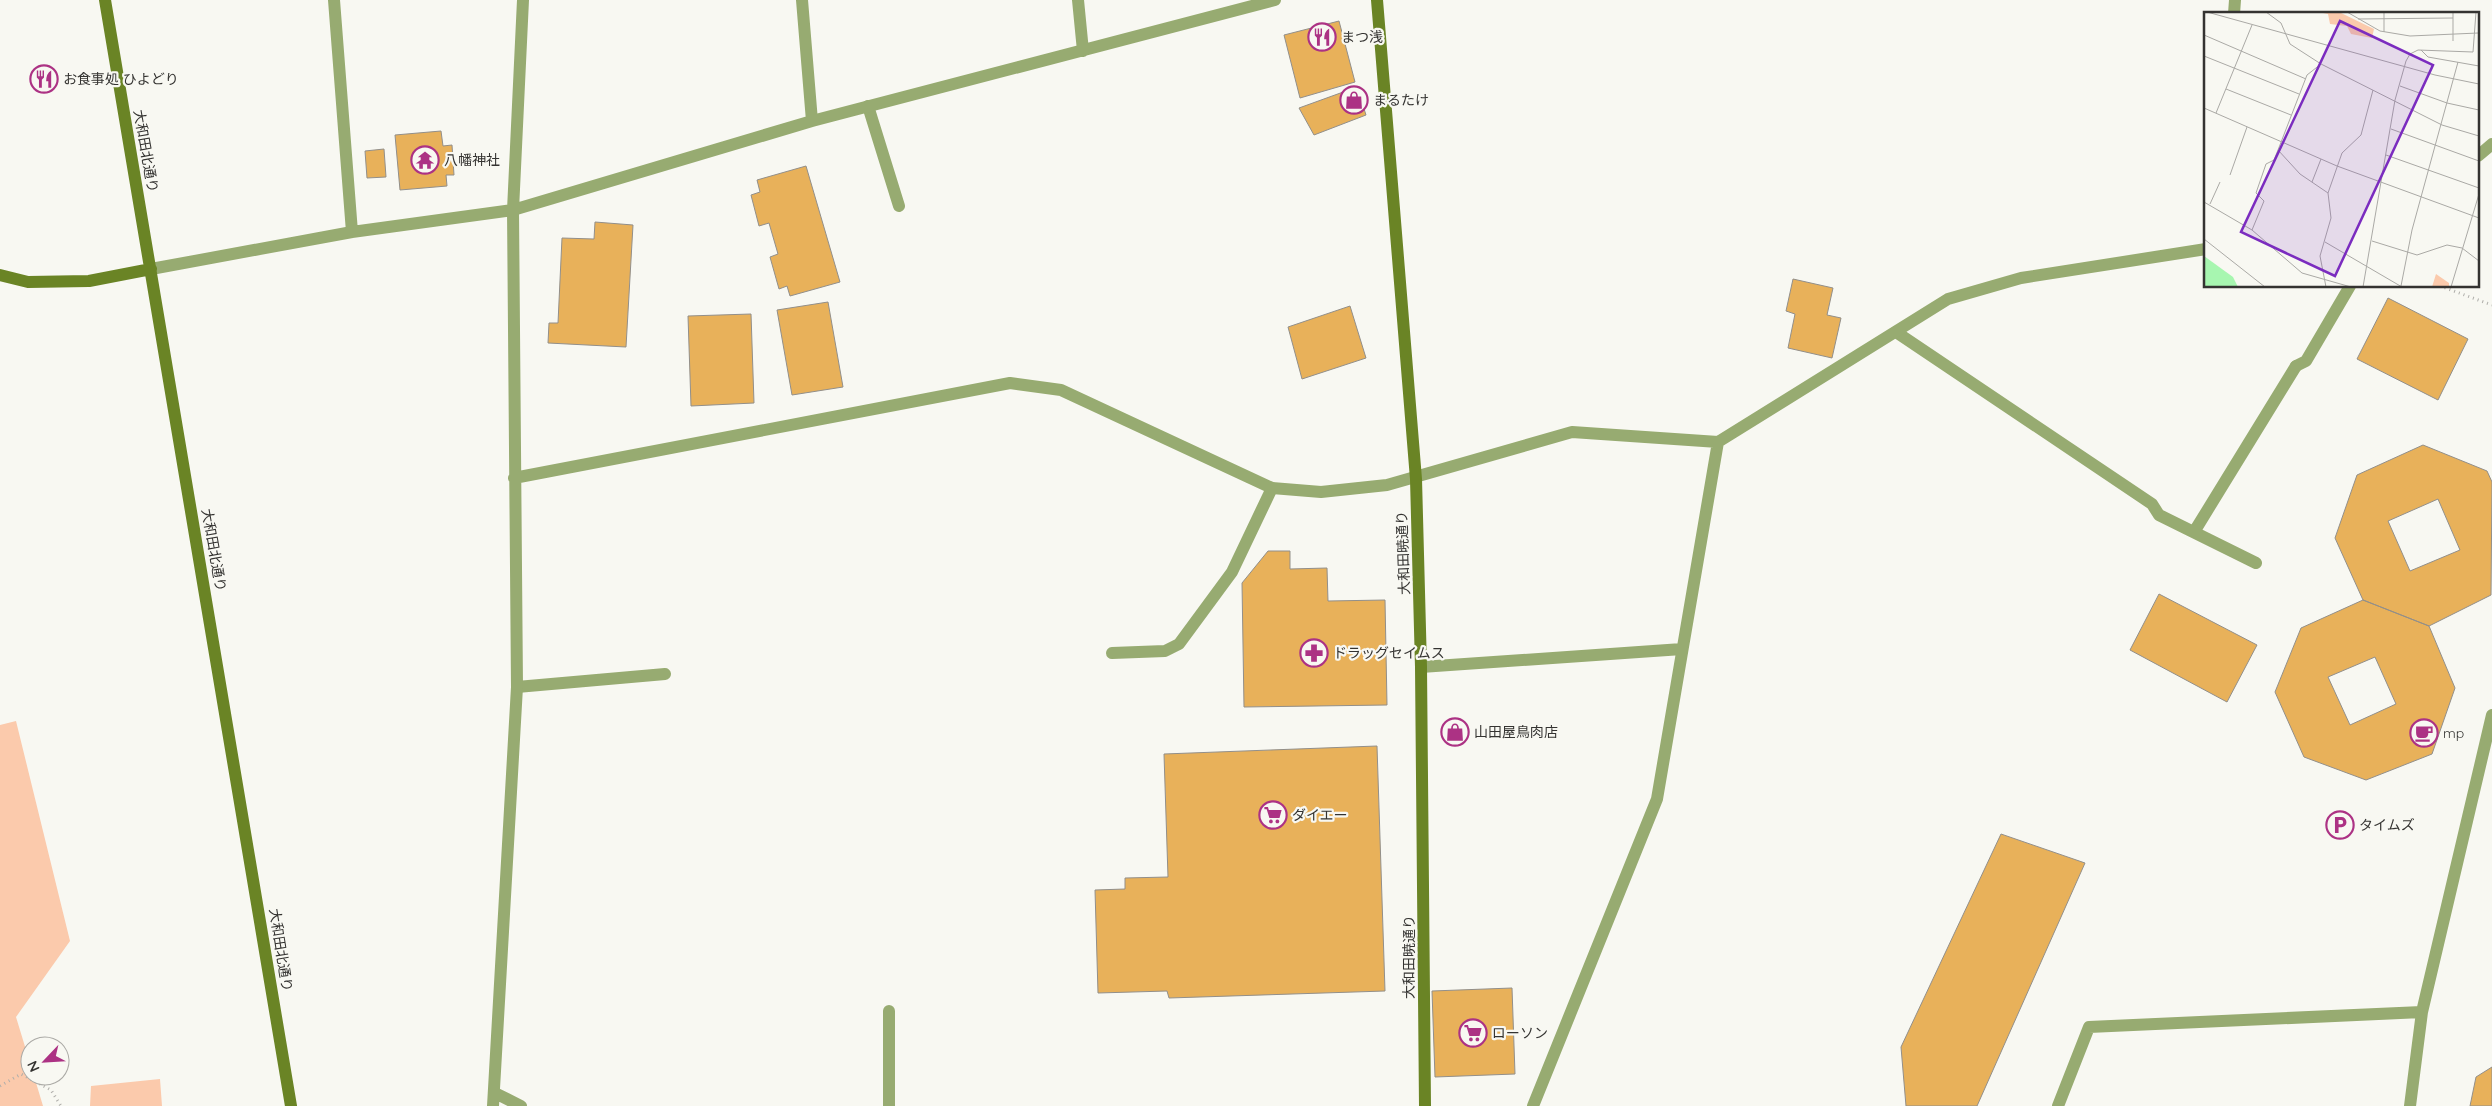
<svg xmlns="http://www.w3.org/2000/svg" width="2492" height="1106" font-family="Quicksand,'Noto Sans JP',sans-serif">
<rect width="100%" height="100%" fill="#f8f8f2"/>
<path fill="#fbcaac" d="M16 721 70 941 16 1017 30 1063V1076H34L43 1106H0V725Z
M160 1079 162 1106H90L91 1086Z"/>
<path fill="#e8b15a" stroke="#928f8a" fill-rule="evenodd" d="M1339 21 1355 82 1300 98 1284 35Z
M1357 87 1366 115 1314 135 1299 108Z
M441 131 443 146 452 145 454 175H446L447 186 400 190 395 135Z
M384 149 386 177 367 178 365 151Z
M806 166 840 282 790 296 787 286 779 289 770 257 778 254 769 223 759 226 751 195 760 192 757 180Z
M595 222 633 225 626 347 548 343 549 323H558L562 238 594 239Z
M1793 279 1833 288 1827 315 1841 318 1832 358 1788 348 1795 314 1786 311Z
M2388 298 2468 339 2438 400 2357 359Z
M828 302 843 387 792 395 777 310Z
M1350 306 1366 358 1302 379 1288 327Z
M751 314 754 403 691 406 688 316Z
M2423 445 2487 471 2492 482 2491 595 2429 626 2363 600 2335 538 2357 475ZM2438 499 2460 550 2410 571 2388 521Z
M1268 551H1290V569L1327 568 1328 601 1385 600 1387 705 1244 707 1242 583Z
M2159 594 2257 645 2227 702 2130 650Z
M2363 600 2429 626 2455 688 2432 754 2366 780 2304 757 2275 692 2301 628ZM2375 657 2396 704 2350 725 2328 677Z
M1377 746 1385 991 1169 998 1167 991 1098 993 1095 890 1125 889V878L1168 877 1164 754Z
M2001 834 2085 863 1977 1106H1906L1901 1047Z
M1512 988 1515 1074 1435 1077 1432 991Z
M2492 1067V1106H2470L2476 1077Z"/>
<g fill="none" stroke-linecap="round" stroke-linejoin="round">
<path stroke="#afaeaa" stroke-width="3" stroke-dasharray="1 4" stroke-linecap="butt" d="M2440 286 2492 305
M0 1086 21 1074 51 1090 61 1106"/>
<path stroke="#97ab71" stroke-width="12" d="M868 106 899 206
M1896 332 2152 504 2159 515 2256 563
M2194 532 2296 366
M1112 653 1165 651 1179 644 1232 572 1272 488
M517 687 665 674
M889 1011V1106"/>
<path stroke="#97ab71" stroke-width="12" d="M334 0 352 232
M802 0 812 121
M1078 0 1083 51
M2234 14 2235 0
M2478 156 2492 144
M151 269 352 232 513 210 812 121 1275 0
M2296 366 2306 361 2350 286
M514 478 1010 383 1061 390 1272 488 1321 492 1387 485 1572 432 1718 442 1948 299 2021 278 2206 249
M1421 667 1682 649
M495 1093 521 1106
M493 1106 517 687 513 210 523 0
M1533 1106 1657 799 1718 442
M2058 1106 2089 1027 2422 1012
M2410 1106 2422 1012 2492 715"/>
<path stroke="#6a8425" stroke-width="12" d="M105 0 291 1106
M1377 0 1416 479 1421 667 1425 1106
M0 275 28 282 89 281 151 269"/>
</g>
<defs>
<g id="restaurant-ring" transform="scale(1.4375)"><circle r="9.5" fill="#f8f8f2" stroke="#ac3284" stroke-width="1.5"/><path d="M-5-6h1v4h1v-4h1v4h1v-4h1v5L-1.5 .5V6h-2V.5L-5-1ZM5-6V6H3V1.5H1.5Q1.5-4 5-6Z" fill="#ac3284"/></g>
<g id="shop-ring" transform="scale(1.4375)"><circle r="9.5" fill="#f8f8f2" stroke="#ac3284" stroke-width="1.5"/><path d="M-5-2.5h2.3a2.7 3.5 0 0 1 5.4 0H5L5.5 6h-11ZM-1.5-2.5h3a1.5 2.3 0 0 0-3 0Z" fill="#ac3284"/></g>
<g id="temple-ring" transform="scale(1.4375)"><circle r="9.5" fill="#f8f8f2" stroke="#ac3284" stroke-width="1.5"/><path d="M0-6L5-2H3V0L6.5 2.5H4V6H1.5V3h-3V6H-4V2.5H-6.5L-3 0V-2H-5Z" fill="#ac3284"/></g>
<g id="pharmacy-ring" transform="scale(1.4375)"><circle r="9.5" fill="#f8f8f2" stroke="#ac3284" stroke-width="1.5"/><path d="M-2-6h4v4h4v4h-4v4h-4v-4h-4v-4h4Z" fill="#ac3284"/></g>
<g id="cafe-ring" transform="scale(1.4375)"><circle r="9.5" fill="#f8f8f2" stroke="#ac3284" stroke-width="1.5"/><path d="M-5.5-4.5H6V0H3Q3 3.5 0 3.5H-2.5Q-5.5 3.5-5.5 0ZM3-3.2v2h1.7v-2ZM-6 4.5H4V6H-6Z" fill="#ac3284"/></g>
<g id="supermarket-ring" transform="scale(1.4375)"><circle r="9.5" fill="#f8f8f2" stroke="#ac3284" stroke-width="1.5"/><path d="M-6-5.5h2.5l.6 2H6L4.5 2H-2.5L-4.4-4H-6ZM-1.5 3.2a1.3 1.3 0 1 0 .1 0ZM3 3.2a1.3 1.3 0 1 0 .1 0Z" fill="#ac3284"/></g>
<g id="parking-ring" transform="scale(1.4375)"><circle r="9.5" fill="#f8f8f2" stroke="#ac3284" stroke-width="1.5"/><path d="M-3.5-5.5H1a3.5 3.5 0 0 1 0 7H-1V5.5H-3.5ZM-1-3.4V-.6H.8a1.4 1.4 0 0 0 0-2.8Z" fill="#ac3284"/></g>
</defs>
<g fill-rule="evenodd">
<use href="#restaurant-ring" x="1322" y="37"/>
<use href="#restaurant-ring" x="44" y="79"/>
<use href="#shop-ring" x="1354" y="100"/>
<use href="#temple-ring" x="425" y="160"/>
<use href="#pharmacy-ring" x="1314" y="653"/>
<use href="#shop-ring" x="1455" y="732"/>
<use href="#cafe-ring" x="2424" y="733"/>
<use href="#supermarket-ring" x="1273" y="815"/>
<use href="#parking-ring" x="2340" y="825"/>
<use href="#supermarket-ring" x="1473" y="1033"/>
</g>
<g text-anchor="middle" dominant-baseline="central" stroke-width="4.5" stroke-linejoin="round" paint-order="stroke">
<g font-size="14" fill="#343331" stroke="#f8f8f2" text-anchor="start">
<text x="1341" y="37">まつ浅</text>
<text x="63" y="79">お食事処 ひよどり</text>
<text x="1373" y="100">まるたけ</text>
<text x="444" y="160">八幡神社</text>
<text x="1333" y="653">ドラッグセイムス</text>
<text x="1474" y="732">山田屋鳥肉店</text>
<text x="2443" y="733">mp</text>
<text x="1292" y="815">ダイエー</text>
<text x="2359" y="825">タイムズ</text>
<text x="1492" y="1033">ローソン</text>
</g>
<g font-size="14" fill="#343331" stroke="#f8f8f2">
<text transform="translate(146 151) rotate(80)">大和田北通り</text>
<text transform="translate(214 550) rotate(80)">大和田北通り</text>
<text transform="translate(1403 553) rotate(-92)">大和田暁通り</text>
<text transform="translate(281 950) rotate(81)">大和田北通り</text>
<text transform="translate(1409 957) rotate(-90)">大和田暁通り</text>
</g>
</g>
<g transform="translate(2204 12)">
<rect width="275" height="275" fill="#f8f8f2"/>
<path d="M114 0H135L170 17 168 26 147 22 143 14 126 12 124 2ZM232 262 245 271V275H228Z" fill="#fbcaac"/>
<path d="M0 244 29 265 34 275H0Z" fill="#a7f6b0"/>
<path fill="none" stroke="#aaa9a5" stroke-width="1" d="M3 0 231 63 275 72M62 0 77 11 86 32 117 52 238 113 275 124M143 0 176 19 206 24 274 21M180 0V20M249 0V29M154 7 249 6M0 23 102 67M217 38 224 45 275 54M0 44 95 82M117 52 103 63 74 138 96 162 124 181M196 74 243 91 275 98M22 77 87 103M0 96 133 154 275 206M12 101 48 13M187 117 275 149M182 143 275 176M26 163 43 115M108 170 117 147M0 190 48 218 98 261 147 275M6 192 16 170M48 218 60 189 52 181 62 152 70 148 74 138M0 227 61 275M168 229 213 243 243 233 258 236 275 249M121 230 198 275M197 274 208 218 254 50M122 275 116 244 127 206 124 181 138 141 157 123 169 78M159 275 191 88 202 49 206 42 214 38 269 40 272 0M247 275 275 182"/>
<path fill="#7b2cbf" fill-opacity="0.15" stroke="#7b2cbf" stroke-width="2.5" d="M136 9 229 53 131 264 37 220Z"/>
<rect width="275" height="275" fill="none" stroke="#343331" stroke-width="2.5"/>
</g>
<g transform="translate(45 1061) rotate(245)"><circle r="24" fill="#f8f8f2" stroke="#aaa9a5"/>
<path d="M0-4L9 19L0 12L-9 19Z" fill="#ac3284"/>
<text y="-8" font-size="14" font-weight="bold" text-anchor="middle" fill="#343331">N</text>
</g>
</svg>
